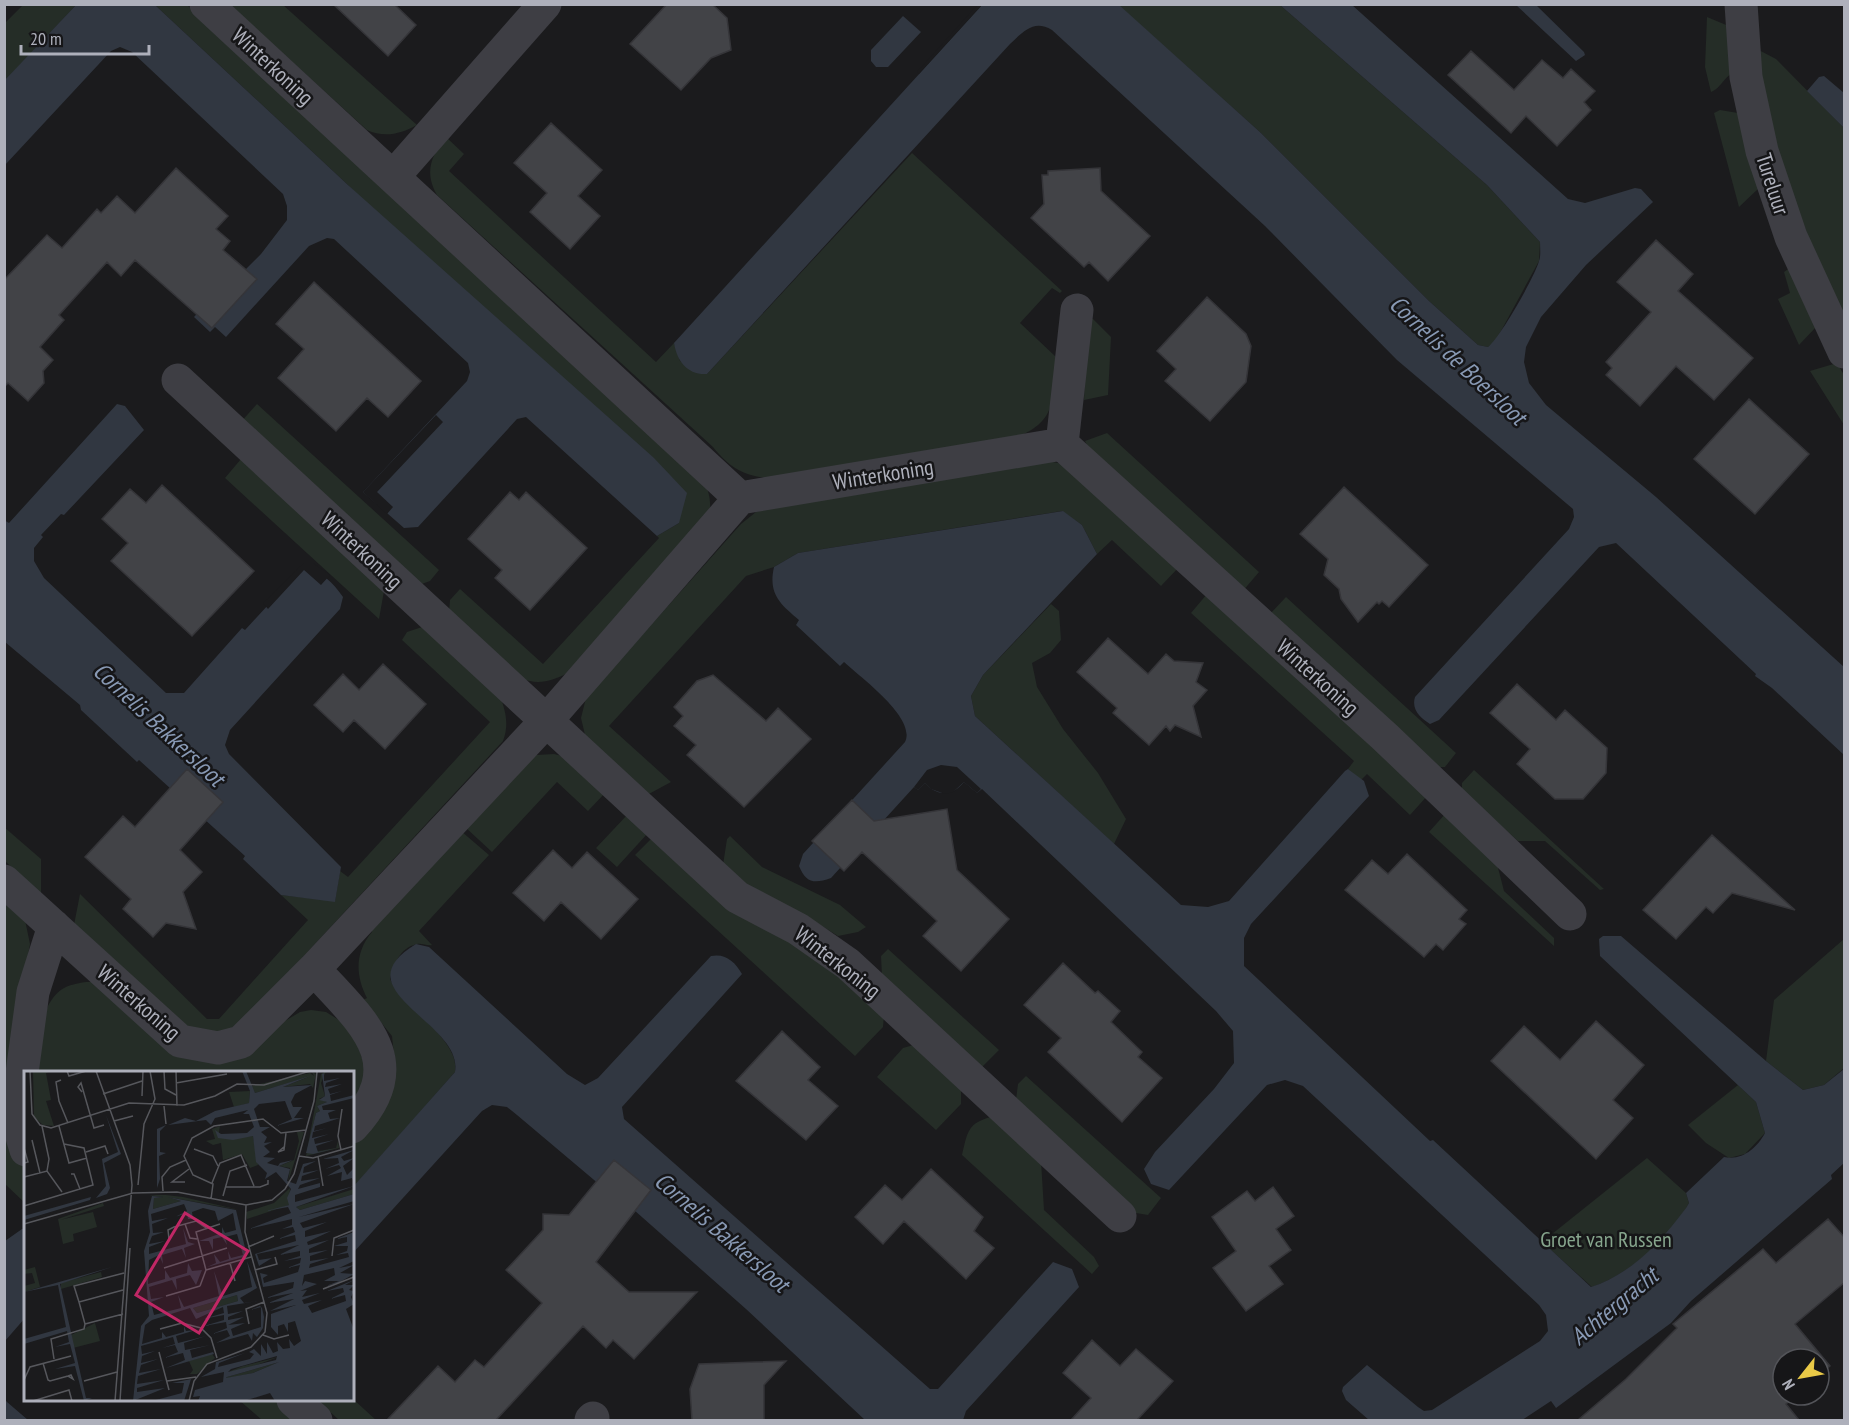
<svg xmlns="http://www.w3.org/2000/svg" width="1849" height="1425" font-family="'PT Sans Narrow',sans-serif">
<rect width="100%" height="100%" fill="#1b1b1d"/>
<path fill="#252d27" d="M23 5H76L5 81 4 24Z
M155 5H187L679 454C697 472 712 484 710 510L566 674C555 679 543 684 530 681 509 676 467 630 449 613L450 600 460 589 543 664 659 538 657 536 679 523 348 185Z
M230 5H283L417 125C401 134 384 138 367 130Z
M1118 5H1280L1487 185 1540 242 1539 261 1495 342 1488 347 1478 345 1429 301 1261 133Z
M1707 17 1731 27 1733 73C1724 77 1721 88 1711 92L1705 67Z
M1755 48 1776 59 1844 128V328L1775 152Z
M1720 110 1738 113 1760 187 1739 207 1714 113Z
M446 137 464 154 449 171 656 362 674 343 680 361 707 374 912 153 1062 291 1060 293 1052 288 1020 323 1056 357C1051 399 1060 420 1015 438L769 478C743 476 729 467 713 447L437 195C424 173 431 155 446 137Z
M1791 267 1817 326 1799 345 1778 299 1790 293 1784 272Z
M1087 319H1093L1111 337 1108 395 1084 400Z
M1837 363 1844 375V425L1810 371Z
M257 404 439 570 430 581 419 585 240 423Z
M1107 433 1259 572 1242 592 1091 453 1085 441Z
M241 459 384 591 379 619 225 478Z
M1043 460 1063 464 1179 567 1161 586 1112 540 1097 554 1082 525 1062 511 798 553 774 567 746 576 609 726 671 782 647 795 586 739 581 718 586 698 741 524 756 512 772 507Z
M1207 594 1428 795 1410 815 1367 774 1361 780 1348 769 1354 761 1191 613Z
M1286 597 1456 753 1445 767H1435L1269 615Z
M1051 604 1059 611 1061 640 1050 653 1032 663 1037 687 1063 729 1098 773 1126 819 1114 844 975 716 971 696 983 675Z
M422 627 500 696C506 712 509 725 503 741L238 1027 210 1033 181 1025 74 925 80 894 207 1019H219L308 920 281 895 335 901 340 871 348 877 490 722 402 640 407 632Z
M554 754 562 756 605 793 588 811 557 782 492 852 465 827 536 755Z
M1474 770 1604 889 1600 890 1545 841H1518L1462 791V783Z
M629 813 648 833 617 867 596 848Z
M1446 813 1496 860 1504 891 1554 938V946L1429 832Z
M4 827 41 859V895L5 861Z
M461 831 489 855 419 931 432 945C427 946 422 943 417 944 399 948 394 965 390 979 404 1007 461 1041 455 1072L353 1188V1141L395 1064 392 1036 363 1000 367 998C355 975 355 952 372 932L370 929Z
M730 836 762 867 840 905 866 927 858 932 838 936 814 921 748 888 723 865 727 839Z
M653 837 816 955 884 1015 883 1027 855 1056 635 855Z
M4 897 25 920 30 944 5 1089Z
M1844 939V1068L1824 1085 1803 1090 1766 1061 1774 1000Z
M888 949 999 1050 981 1068 882 976 881 956Z
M86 982H96L176 1050 285 1021 300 1012 311 1010 326 1012 352 1028 367 1073 353 1108 352 1072H35L47 1008C57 989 65 985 86 982Z
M917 1044 961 1084V1104L936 1130 877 1077 903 1048Z
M1026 1076 1161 1198 1148 1215 1136 1213 1016 1100 1018 1084Z
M1738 1085 1756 1102 1765 1133 1745 1154 1729 1158 1706 1143 1688 1125Z
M994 1116 1041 1161 1044 1210 1094 1257 1099 1266 1092 1274 962 1155C968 1131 967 1123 994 1116Z
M4 1137 25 1165V1203L5 1184Z
M1647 1158 1686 1193 1689 1203C1671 1238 1628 1275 1592 1287L1542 1242Z
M353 1399 376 1420H339L317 1400Z
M239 1400H278L300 1420H262Z"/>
<path fill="#313741" d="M1118 4 1261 133 1429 301 1478 345 1488 347C1500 338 1535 276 1539 261 1541 256 1540 248 1540 242L1487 185 1280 5H1352L1568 199 1585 203 1635 188 1641 189 1653 202 1586 265 1541 317 1526 347 1524 362 1529 383 1546 405 1656 497 1844 667V755L1772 688 1755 676 1756 674 1616 543 1599 547 1439 720 1430 724C1421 718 1411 710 1415 697L1569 529 1574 517 1573 509 1397 360 1265 226 1052 30C1034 19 1024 31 1010 44L707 374C687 375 677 361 674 343L982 5Z
M76 5H155L348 185 654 458 687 493 679 523 657 536 526 417 517 419 418 527 404 528 363 492 467 381 470 372 468 363 334 239 327 238 309 246 226 337 215 327 210 332 194 317 228 280 232 283 261 254 287 220V206L283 194 132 52 120 47 111 51 5 165 4 81Z
M1516 5H1536L1584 52 1585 55 1576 61Z
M903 16 921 32 888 67H876L871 61V50Z
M1824 76 1844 93V128L1807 91 1819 77Z
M117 404 125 406 144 430 64 515 61 514 41 535 43 537 34 548V561L44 578 166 693H184L242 628 245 630 305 565C323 574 332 581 343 597L340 609 230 730 225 745 229 754 341 867 335 902 281 895 243 859 245 856 139 760 137 762 81 710 80 705 5 642 4 520 9 523Z
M1063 511 1082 525 1097 554 983 675 971 696 975 716 1181 905 1208 907 1229 901 1345 771 1348 769 1364 781 1369 796 1251 924 1244 938V966L1430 1141 1433 1140 1591 1287C1631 1274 1661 1242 1686 1208L1689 1203 1686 1193 1724 1157C1742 1161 1757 1148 1765 1133L1756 1102 1600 956 1599 939 1603 936H1621L1766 1061 1803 1090 1824 1085 1844 1069V1163L1831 1175 1832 1179 1691 1301 1671 1323 1556 1408 1551 1401 1522 1420H1369L1346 1400 1342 1391 1343 1387 1367 1365 1418 1407 1424 1411 1432 1410 1540 1341 1548 1331 1546 1315 1539 1305 1303 1086 1285 1080 1267 1085 1169 1190 1151 1184 1144 1169 1155 1152 1214 1089 1234 1063 1233 1031 1216 1011 982 789 977 793 964 782C953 796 937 797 925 783L918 790 914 787 831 878C814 884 806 883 799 866L803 854 905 742C917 718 860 677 844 662L840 666 796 625 799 620C780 604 768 594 774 567L798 553Z
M416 944 429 947 567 1074 585 1085 598 1078 711 956C726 953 735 962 742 974L622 1107 624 1119 930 1389H938L1053 1262 1072 1269 1079 1287 966 1411 963 1420H865L746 1309 634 1210 632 1212 517 1115 507 1107 492 1105 482 1111 353 1253 352 1188 455 1072C464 1022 338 991 416 944Z
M22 1229H26L25 1318 5 1341V1241Z
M4 1398 7 1402 28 1420H5Z"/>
<path fill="#1b1b1d" d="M978 4 982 5 919 74 917 72Z
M436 415 443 422 377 492 393 507 387 514 363 492Z
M304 563H313L330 575 321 585 304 570 268 609 263 603Z
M941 765 957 767 981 789 977 793 964 782 953 792 945 794 931 789 925 783 918 790 914 787 927 770Z"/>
<path fill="#424347" stroke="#353539" stroke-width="1.5" d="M333 4H394L416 25 388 56Z
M667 4H712L727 18 731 50 711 58 681 90 630 44Z
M1471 51 1514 90 1542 60 1563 78 1571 69 1595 91 1584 102 1591 110 1557 146 1526 116 1511 133 1448 75Z
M551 123 602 170 578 196 600 216 570 249 530 212 547 193 514 163Z
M176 168 228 216 216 229 230 241 223 250 257 279 212 328 135 260 121 276 107 262 59 315 64 320 40 347 53 360 43 371 44 383 28 401 8 383 4 387V280L47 235 62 248 97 209 101 213 117 196 135 213Z
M1100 168 1101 191 1150 236 1108 281 1089 262 1084 267 1031 218 1044 204 1042 175H1048V171Z
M1656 240 1693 274 1678 291 1753 358 1714 400 1676 366 1640 406 1606 375 1612 368 1606 362 1651 312 1617 282Z
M314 282 421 381 388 417 367 398 336 431 278 378 304 349 276 324Z
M1207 297 1246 334 1251 346 1246 382 1210 421 1165 381 1176 369 1157 351Z
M1749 399 1809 454 1755 514 1694 459Z
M162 485 254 571 192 636 111 561 128 543 102 519 130 489 146 503Z
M1344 487 1428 565 1389 607 1382 601 1379 604 1377 602 1358 622 1341 599 1339 589 1324 575 1328 559 1300 534Z
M510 492 519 500 526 492 587 548 530 610 495 578 502 570 468 539Z
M1108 638 1148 674 1166 654 1174 661 1203 663 1196 682 1207 690 1193 706 1201 737 1175 725 1170 731 1166 726 1149 745 1113 713 1117 708 1077 672Z
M383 664 426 704 385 749 354 720 343 732 314 705 343 674 359 690Z
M713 675 766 721 778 708 811 739 744 807 687 755 696 745 674 726 683 716 674 707 697 681Z
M1517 684 1556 720 1565 710 1607 748 1606 773 1583 799H1555L1517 764 1530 749 1490 713Z
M187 769 223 802 180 850 202 872 183 892 196 929 166 923 153 937 123 909 131 899 85 857 123 816 135 827Z
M852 800 874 821 947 809 957 870 1009 919 961 971 923 936 937 921 862 852 844 871 812 841Z
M1712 835 1795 910 1732 893 1713 913 1706 907 1676 939 1643 910Z
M553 850 572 868 587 852 638 899 601 939 561 902 544 921 513 893Z
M1407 854 1467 910 1459 919 1466 924 1443 950 1436 944 1424 957 1345 890 1372 860 1388 874Z
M1063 963 1095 993 1098 991 1120 1011 1111 1022 1142 1052 1138 1057 1162 1078 1122 1122 1048 1052 1061 1038 1024 1005Z
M1596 1021 1644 1065 1613 1100 1633 1118 1596 1159 1491 1061 1524 1026 1560 1060Z
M782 1031 820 1067 808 1080 838 1106 806 1140 736 1081Z
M614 1160 651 1190 596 1262 629 1292H697L634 1359 613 1340 606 1348 583 1326 496 1420H387L438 1366 455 1382 475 1360 484 1367 542 1303 506 1270 543 1230V1214L569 1215Z
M931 1169 983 1217 974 1231 994 1248 966 1279 904 1221 883 1244 855 1217 885 1185 902 1200Z
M1273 1187 1294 1216 1276 1229 1291 1250 1269 1266 1283 1284 1246 1311 1213 1268 1236 1251 1212 1217 1247 1191 1255 1201Z
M1828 1219 1845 1238V1282L1795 1324 1830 1366 1819 1375V1359H1783V1395H1796L1786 1404 1799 1420H1578L1626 1379 1677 1328 1673 1324 1763 1249 1776 1263Z
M1092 1340 1120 1366 1136 1349 1173 1381 1137 1420H1071L1091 1398 1063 1373Z
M786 1361 764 1385V1420H692L690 1389 699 1364Z"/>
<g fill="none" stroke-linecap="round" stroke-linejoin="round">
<path stroke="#3e3e44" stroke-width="33" d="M206 4 740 498
M1741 4 1746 77 1762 151 1791 237 1844 352
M393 177 545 4
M178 380 737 897 798 929 848 964 1120 1216
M1062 444 1385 737 1570 914
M1062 444 1077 310
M4 881 180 1041 218 1048 241 1042 314 969 547 720 740 498 1062 444
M314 969C360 1020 414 1061 352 1127
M26 1150 16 1117 33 992 54 926
M293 1400 316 1420
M591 1420 593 1418"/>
</g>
<g text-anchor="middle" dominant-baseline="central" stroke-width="5" stroke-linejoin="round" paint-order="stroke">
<g font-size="22" fill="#aeb0bb" stroke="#161618">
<text transform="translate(273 66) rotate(43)">Winterkoning</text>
<text transform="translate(1773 184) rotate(72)">Tureluur</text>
<text transform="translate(883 474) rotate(-9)">Winterkoning</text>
<text transform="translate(362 550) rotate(43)">Winterkoning</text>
<text transform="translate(1318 677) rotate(42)">Winterkoning</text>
<text transform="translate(838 962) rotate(38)">Winterkoning</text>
<text transform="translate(139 1002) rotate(41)">Winterkoning</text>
</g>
<g font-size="22" fill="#86a58d" stroke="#161618">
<text x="1606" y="1239">Groet van Russen</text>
</g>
<g font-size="24" font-style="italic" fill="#8899b4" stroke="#161618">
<text transform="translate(1458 360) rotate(43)">Cornelis de Boersloot</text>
<text transform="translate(159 724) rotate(43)">Cornelis Bakkersloot</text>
<text transform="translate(722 1232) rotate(41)">Cornelis Bakkersloot</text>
<text transform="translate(1614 1306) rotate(-40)">Achtergracht</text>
</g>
</g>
<g transform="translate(24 1071)">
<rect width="330" height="330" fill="#1b1b1d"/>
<path d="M9 0H28L22 2 27 29 22 30 30 55 19 54 10 46ZM302 0 297 12 301 25 295 28 303 31 293 35 296 40 292 42 283 82 312 77 314 70 315 77 282 85 297 3ZM288 1 292 3 289 17 286 13 259 16 284 6 231 22 227 15 286 2 290 5ZM226 20 225 32 210 36 205 21ZM196 55 194 67 229 65 234 94 226 97 218 83 199 89 197 72 189 74 182 70 191 68 188 58ZM273 61H280L264 111 266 97 255 95 270 89 275 70ZM266 117 265 134 223 148 222 141 250 132ZM330 118V123L276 139 272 136ZM125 124H142L159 126 216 139 144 126 157 130 129 138 130 127 139 126ZM79 132 80 135 36 149 69 141 73 156 49 163 50 170 39 173 34 148ZM11 196 16 216 0 221V215L11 212 8 202 0 203V199ZM77 201 78 206 37 218V212ZM213 224 214 230 173 242 169 237ZM71 252 76 270 49 277 47 264ZM188 283 191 287 173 303H166L169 299 165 290ZM254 286 219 299 204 301 219 295ZM255 291 229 302 202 308 203 306Z" fill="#252d27"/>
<path d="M218 0H222L231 22 286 5 259 16 288 14 271 23 267 31 269 36H278L270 47H280L252 55 268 48 261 30 235 33 230 38 236 56H246L237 61 243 66 240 72 248 71 240 75 246 81 239 86 251 87 243 92 254 95 256 92 269 89 255 95 266 98 263 110 272 113 279 93 292 90 280 96 279 102 295 99 278 105 277 110 296 107 276 114 274 118 296 112V116L271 124V131L330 115 272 136 276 139 330 123V130L275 146 330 133 276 152 279 157 303 151 281 160V166L307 160 283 171 284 174 305 169 285 178V182L304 179 286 185V190L305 187 286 193 285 197 325 186 324 182 312 184 323 180 324 175H310L323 171V166L312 168 330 161V190L315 197 330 194 316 202 330 203 314 212 302 215 315 210H300L311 204 310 197 280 204 278 215 281 210 293 213 276 220 283 219 278 226 296 222 278 229 280 233 298 229 284 235 288 242 322 230 321 224 306 228 320 221 319 217 303 220 330 209 321 214H330L325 219 330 220 327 226 330 233 322 238 330 259V330H251L246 322 220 330H174L176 325 169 326 171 319 199 311 200 301 177 306 191 298 192 291 221 282 195 292 194 296 226 288 230 283 225 281 230 278 237 285V273L243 283V271L249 282 254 280 253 271 259 278 266 277 265 268 270 275 277 270 271 250 264 252V261L260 253 254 255V264L247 256V243L272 234 246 240 270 228 244 232 269 222 242 227 269 217 270 211 239 216 236 202 244 204 239 207 240 212 274 201 276 194 263 197 276 192 277 187 260 190 276 185V180L255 184 275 174 233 183 235 189 248 187 235 195 231 183 272 170 271 164 254 168 271 161 269 156 258 158 268 154V148L225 158 267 142 264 136 242 140 265 134 263 127 267 118 252 101 241 108 243 102 232 91 229 65 209 69 194 67 191 59 197 63 223 62 230 56 225 43H219L224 39 191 47 187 54 182 49 144 54 161 47 172 50 191 40 225 32 226 20ZM253 285 252 289 204 301 207 298ZM255 291 229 302 202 307 203 306ZM306 0 300 2V10L316 7 302 12 301 16 318 13 304 18 306 23 318 20 306 24 307 30 330 24V27L298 35 299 39H312L304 42 306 48 316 47 291 55 290 60 303 57 289 61 288 67 305 63 290 68 291 73 310 69 292 75 294 81 313 77 289 83 282 82 292 42 296 40 293 35 303 31 295 29 301 25 298 3ZM82 44 97 83 80 92 86 117 83 123 72 127 82 115 78 88 94 81ZM142 54 136 60V81L142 82 135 85 136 108 133 117V58ZM330 79 317 86 320 90 330 87 319 95 323 104 330 97V111L328 107 317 110 318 101 303 105 317 97 315 94 301 98 315 92 314 87 299 88ZM128 125 139 126 130 127 129 138 157 130 144 126 212 139 223 185 183 196 192 192 190 183 196 191 205 188 204 180 207 187 219 184 213 163 201 166 203 174 198 166 189 168V179L185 170H175L198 162V156L201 162 212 159 209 142 194 150 191 140 179 137 168 141 169 148H164L163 142 151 146 163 140 160 133 127 143 128 150 144 147 128 153 129 162 140 161 128 165 125 173 141 170 125 176V183L162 173 159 157 164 171 171 173 160 177 162 187 158 178 138 184 139 193 135 184 125 189 124 213 141 208V199L146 207 163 202 164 192 168 200 178 199 172 214 166 204 152 208 153 219 148 209 125 216 127 228 140 226 127 231 130 244 157 237 154 224 160 236 195 225 190 200 199 225 228 216 223 190 233 217 216 227 220 232 234 230 203 235 204 243 219 240 204 246V249L220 246 204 254 221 252 207 258 209 265 237 256V236L226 239 236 235 238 237 240 246 239 257 233 266 229 262 228 270 224 263 192 272 206 265 203 259 188 263 203 257 202 251 180 255 200 249V244L179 248 200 242 199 236 172 248 166 237 128 249 121 254 118 273 138 267V261L142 266 160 261V255L162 260 172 259 152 265 154 272 182 265 160 272 161 279 186 274 166 279 168 287 189 281 190 283 142 297 161 289 159 282 140 287 154 281 151 274 138 277 151 273 149 266 117 275 118 283 131 280 118 285 117 292 134 288 117 294 115 302 137 298 114 305 113 313 140 309 113 317V321L141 317 109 330 117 255 125 245 120 180 126 161 124 140ZM213 224 214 230 173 242 169 237ZM67 126 66 129 0 149V145ZM88 196 36 213 62 327H68L60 330 51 295 31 298 51 292 46 273 31 276 45 271 43 260 0 273V268L42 256 34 214 0 221ZM167 308 160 330H128L158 322 160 312H148Z" fill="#313741" fill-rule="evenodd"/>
<path fill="none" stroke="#56575c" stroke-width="1.5" d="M6 0 8 43 16 54 27 57 105 32 160 34 191 25 213 13 240 14 286 0M43 0 45 5 62 0M72 0 106 94 108 114 91 330M140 0 141 18 152 24M152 0 153 35M37 9 32 11 35 30 44 52M152 12 203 3M58 21 54 16 57 12 70 57 80 54M79 23 118 10M118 25 119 0M140 35 142 53M90 50 109 45M18 55 25 88 23 100M35 55 45 92 63 87M8 69 16 102M261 75 254 81 260 79 262 62M0 77 4 91 0 92M170 78 189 85 194 95M317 79 314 65 318 38M62 81 81 75 84 83M275 85 289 87 330 75M294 85 299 115M47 103H50L56 118M0 106 23 100 38 121M161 111H148L165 98M188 112 196 92 217 84 230 115M114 114 120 53 131 28 126 0M201 116H236L244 113V109M139 120 138 106 146 96 162 89M199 125 206 100 223 94M187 128 189 113 169 104 160 85 168 67 190 55 239 48 257 62 282 59M0 135 69 114 60 77 40 73M0 153 109 122 153 121 222 134 248 129 261 118 270 103 290 30 293 1M161 153 166 167 173 168M145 168 144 159 150 156 172 150 182 157M224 176 250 165M308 185 310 167 330 159M206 192 211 210M140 197 203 177M182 199 227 186M231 199 253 193 251 186M176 215 182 199 172 161 196 153M299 218 330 206M142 225 176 215M55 231 50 215 100 202M61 253 55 231 99 219M61 253 99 243M225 253 222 238 240 231M136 258 158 252 177 257 187 267 193 287M239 264 250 268 265 264M135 281 145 319M30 288 27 268 60 258 61 253M19 292 24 309 26 310 44 305 47 304 49 308 44 305M0 309 6 296 47 285M60 310 93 301M143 310 172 306M9 330 45 319 48 330M96 330 106 177M165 330 170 310 183 293 227 276 241 261 243 242 221 161 222 134"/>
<path fill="#c02765" fill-opacity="0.15" stroke="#c02765" stroke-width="3" d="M161 142 224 180 175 262 112 224Z"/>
<rect width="330" height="330" fill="none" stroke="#aeb0bb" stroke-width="3"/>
</g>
<rect width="1849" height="1425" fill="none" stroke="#aeb0bb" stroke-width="12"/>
<g transform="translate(1801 1377) rotate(239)"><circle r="28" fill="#161618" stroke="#535459" stroke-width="1.5"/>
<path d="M0-4.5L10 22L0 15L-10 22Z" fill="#e9c947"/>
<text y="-9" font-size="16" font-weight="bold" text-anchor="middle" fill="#aeb0bb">N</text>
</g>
<path d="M21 45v9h128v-9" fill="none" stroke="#aeb0bb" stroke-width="3"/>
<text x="30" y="45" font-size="18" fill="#aeb0bb" stroke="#161618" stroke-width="4.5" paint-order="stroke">20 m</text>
</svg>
